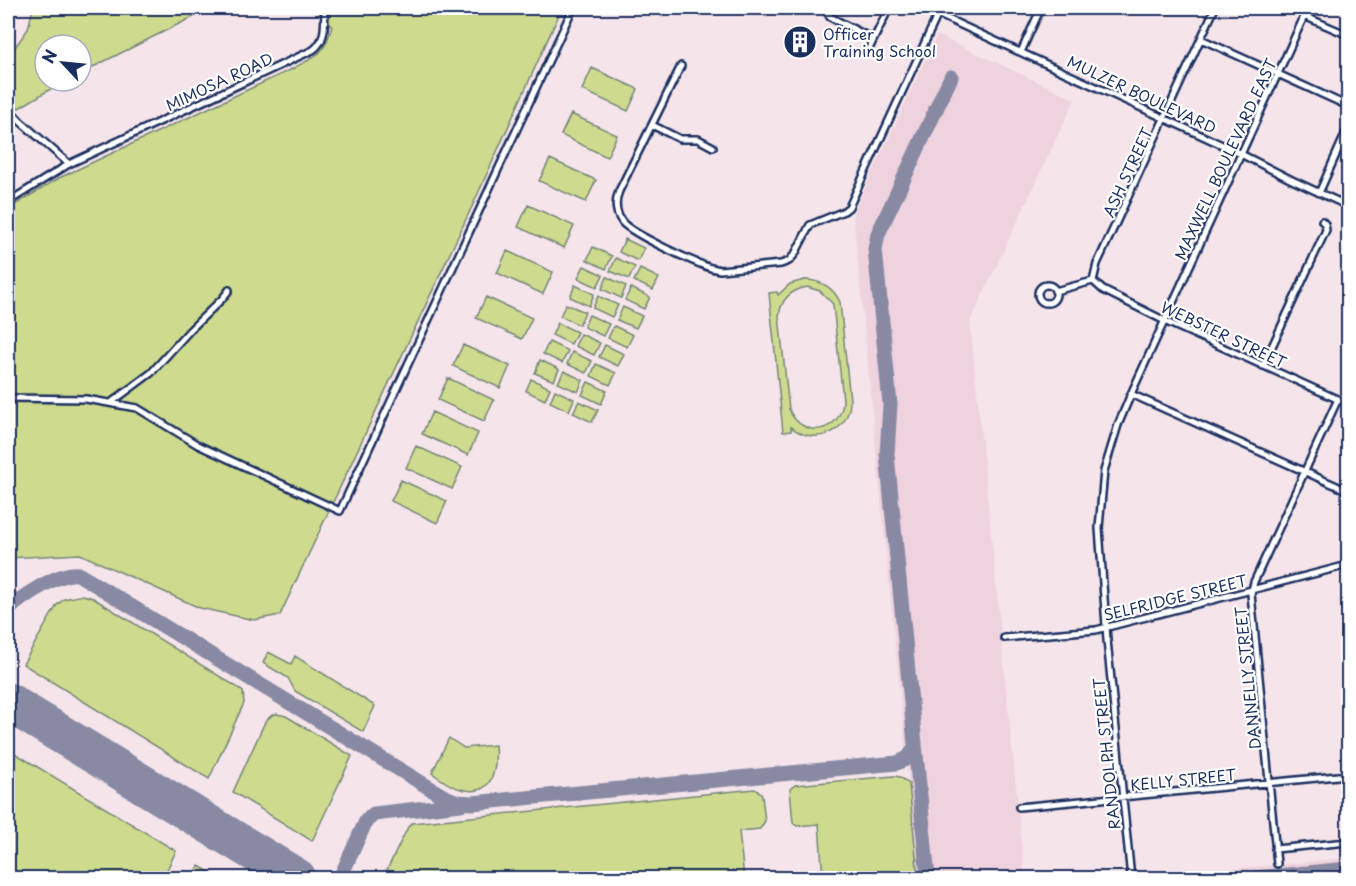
<svg xmlns="http://www.w3.org/2000/svg" width="1356" height="886" font-family="'Playpen Sans',sans-serif">
<rect width="100%" height="100%" fill="#f5e5eb"/>
<filter id="ink" filterUnits="userSpaceOnUse"><feTurbulence type="fractalNoise" baseFrequency=".0167" numOctaves="2"/><feDisplacementMap in="SourceGraphic" scale="12" xChannelSelector="R" yChannelSelector="G"/><feConvolveMatrix kernelMatrix="1 2 1 2 8 2 1 2 1" color-interpolation-filters="sRGB"/></filter>
<g filter="url(#ink)">
<path fill="#eed2dd" d="M937 35 1075 99 970 322 1025 878H918L853 214Z
M1348 858V878H1134Z"/>
<path fill="#cedb8e" stroke="#748576" stroke-width="1.5" fill-rule="evenodd" d="M33 8H211L81 73V45H45V81H64L19 108 8 98V57L28 29Z
M315 8H562L476 198 280 615 254 620 200 608 80 554 8 558V209L59 178 292 69C317 55 324 56 332 26Z
M592 68 638 89 628 111 582 90Z
M571 114 617 135 607 157 561 135Z
M550 159 596 180 586 202 539 181Z
M528 205 574 226 564 248 518 227Z
M625 239 644 248 638 261 619 252Z
M593 247 612 256 606 269 587 260Z
M507 251 553 272 543 294 497 273Z
M616 258 635 267 629 279 610 271Z
M584 266 603 275 597 287 578 278Z
M640 269 659 278 653 290 634 281Z
M607 277 626 286 621 298 602 289Z
M804 280C821 280 833 287 840 302L850 400C850 433 815 447 791 427V431L783 432 769 293 777 292 778 295 790 284ZM807 287 820 291 833 304 843 400C842 434 801 440 789 409L779 316C781 299 791 290 807 287Z
M575 285 594 294 589 306 570 297Z
M631 288 650 297 644 309 625 300Z
M598 296 618 305 612 317 593 308Z
M486 297 532 318 522 339 476 318Z
M566 304 585 312 579 325 560 316Z
M623 307 642 316 636 328 617 320Z
M589 315 609 324 603 336 584 327Z
M558 323 577 332 571 344 552 335Z
M614 326 633 335 627 347 608 338Z
M581 334 600 343 594 355 575 346Z
M549 342 568 351 562 363 543 354Z
M463 345 510 366 500 388 453 366Z
M605 345 624 354 618 366 599 357Z
M572 352 592 361 586 373 567 364Z
M540 360 559 369 554 381 535 373Z
M596 364 616 373 610 385 591 376Z
M564 371 583 380 578 392 558 383Z
M448 378 494 400 484 421 438 400Z
M531 379 550 388 545 400 526 391Z
M588 382 607 391 601 404 582 395Z
M555 390 574 399 569 411 550 402Z
M579 401 598 410 592 422 573 413Z
M432 412 478 433 468 455 422 434Z
M416 446 462 467 452 489 406 468Z
M401 480 447 501 437 523 391 501Z
M83 595 93 598 237 687 243 692 244 703 209 779 23 664 57 605 64 599Z
M268 652 291 664 295 656 375 706 363 732 295 691 288 678 263 663Z
M277 714 286 716 352 756 312 841 233 792 265 722 272 715Z
M449 738 464 748 495 745C497 768 494 798 461 789 450 787 441 779 432 773Z
M8 749 176 851 163 878H8Z
M894 776 900 777 909 784 918 878H823L819 824 797 826 793 823 790 789 795 785Z
M755 789 761 793 762 796 765 821 760 829 739 831 744 878H383L408 827 412 823Z
M199 866 220 878H193Z"/>
<g fill="none" stroke-linecap="round" stroke-linejoin="round">
<path stroke="#888aa4" stroke-width="15" d="M8 610C20 598 60 571 78 574L443 796 457 802 472 803 897 763 908 758 915 748
M340 878 366 821 374 814 461 804
M928 878 887 455 890 404 875 249 878 234 951 77
M1255 878 1348 869"/>
<path stroke="#888aa4" stroke-width="39" d="M8 702 297 878"/>
<g stroke="#1b2f5e" stroke-width="10">
<path id="minor" d="M825 8 830 17 873 39
M924 8 1231 149 1292 180 1348 206
M1304 16 1348 35
M1201 39 1348 106
M868 51 889 8
M1021 52 1041 8
M681 66 619 191C615 201 615 212 622 222 632 234 693 262 711 268L720 270 781 264 789 261 795 254 810 225 844 211 849 207 938 14
M8 108 20 121 69 164
M652 125 680 139H698L713 147
M1319 193 1348 128
M8 202 69 164 313 50C327 40 324 23 325 8
M1093 281 1097 264 1215 8
M1093 281 1103 290 1171 324 1348 404
M1038 294a9 9 0 1 1 18 0a9 9 0 1 1-18 0Z
M1055 291 1093 281
M1263 366 1326 230 1325 224 1322 221
M1131 394 1348 491
M8 398 86 399 137 408 198 445 340 511 573 8
M112 402 151 373 190 330 223 298 229 290
M1004 638 1096 630 1348 565
M1019 807 1348 775
M1275 849 1348 842
M1277 864 1251 594 1254 582 1338 399
M1131 878 1107 640 1099 528 1104 471 1118 425 1131 394 1308 8"/>
</g>
<use href="#minor" stroke="#fff" stroke-width="5"/>
</g>
</g>
<defs>
<g id="building-disc" transform="scale(1.725)"><circle r="9.5" fill="#1b2f5e" stroke="#fff"/><path d="M-4-6H4V6H1V3H-1V6H-4ZM-2.5-4.3h1.7v1.8h-1.7ZM.8-4.3h1.7v1.8H.8ZM-2.5-1h1.7V.8h-1.7ZM.8-1h1.7V.8H.8Z" fill="#fff"/></g>
</defs>
<g fill-rule="evenodd">
<use href="#building-disc" x="800" y="42"/>
</g>
<g text-anchor="middle" dominant-baseline="central" stroke-width="4.5" stroke-linejoin="round" paint-order="stroke">
<g font-size="15" fill="#1b2f5e" stroke="#fff" text-anchor="start">
<text x="823" y="33">Officer<tspan x="823" dy="17">Training School</tspan></text>
</g>
<g font-size="15" fill="#1b2f5e" stroke="#fff">
<text transform="translate(219 81) rotate(-25)">MIMOSA ROAD</text>
<text transform="translate(1142 94) rotate(25)">MULZER BOULEVARD</text>
<text transform="translate(1225 159) rotate(-65)">MAXWELL BOULEVARD EAST</text>
<text transform="translate(1127 172) rotate(-65)">ASH STREET</text>
<text transform="translate(1224 334) rotate(25)">WEBSTER STREET</text>
<text transform="translate(1175 597) rotate(-14)">SELFRIDGE STREET</text>
<text transform="translate(1247 678) rotate(-96)">DANNELLY STREET</text>
<text transform="translate(1106 754) rotate(-96)">RANDOLPH STREET</text>
<text transform="translate(1183 779) rotate(-6)">KELLY STREET</text>
</g>
</g>
<rect width="1356" height="886" fill="none" stroke="#fff" stroke-width="30"/>
<rect x="15" y="15" width="1326" height="856" fill="none" stroke="#1b2f5e" stroke-width="2" filter="url(#ink)"/>
<g transform="translate(63 63) rotate(296)"><circle r="28" fill="#ffffff" stroke="#a4acbf" stroke-width="1.5"/>
<path d="M0-4.5L10 22L0 15L-10 22Z" fill="#1b2f5e"/>
<text y="-9" font-size="16" font-weight="bold" text-anchor="middle" fill="#1b2f5e">N</text>
</g>
</svg>
